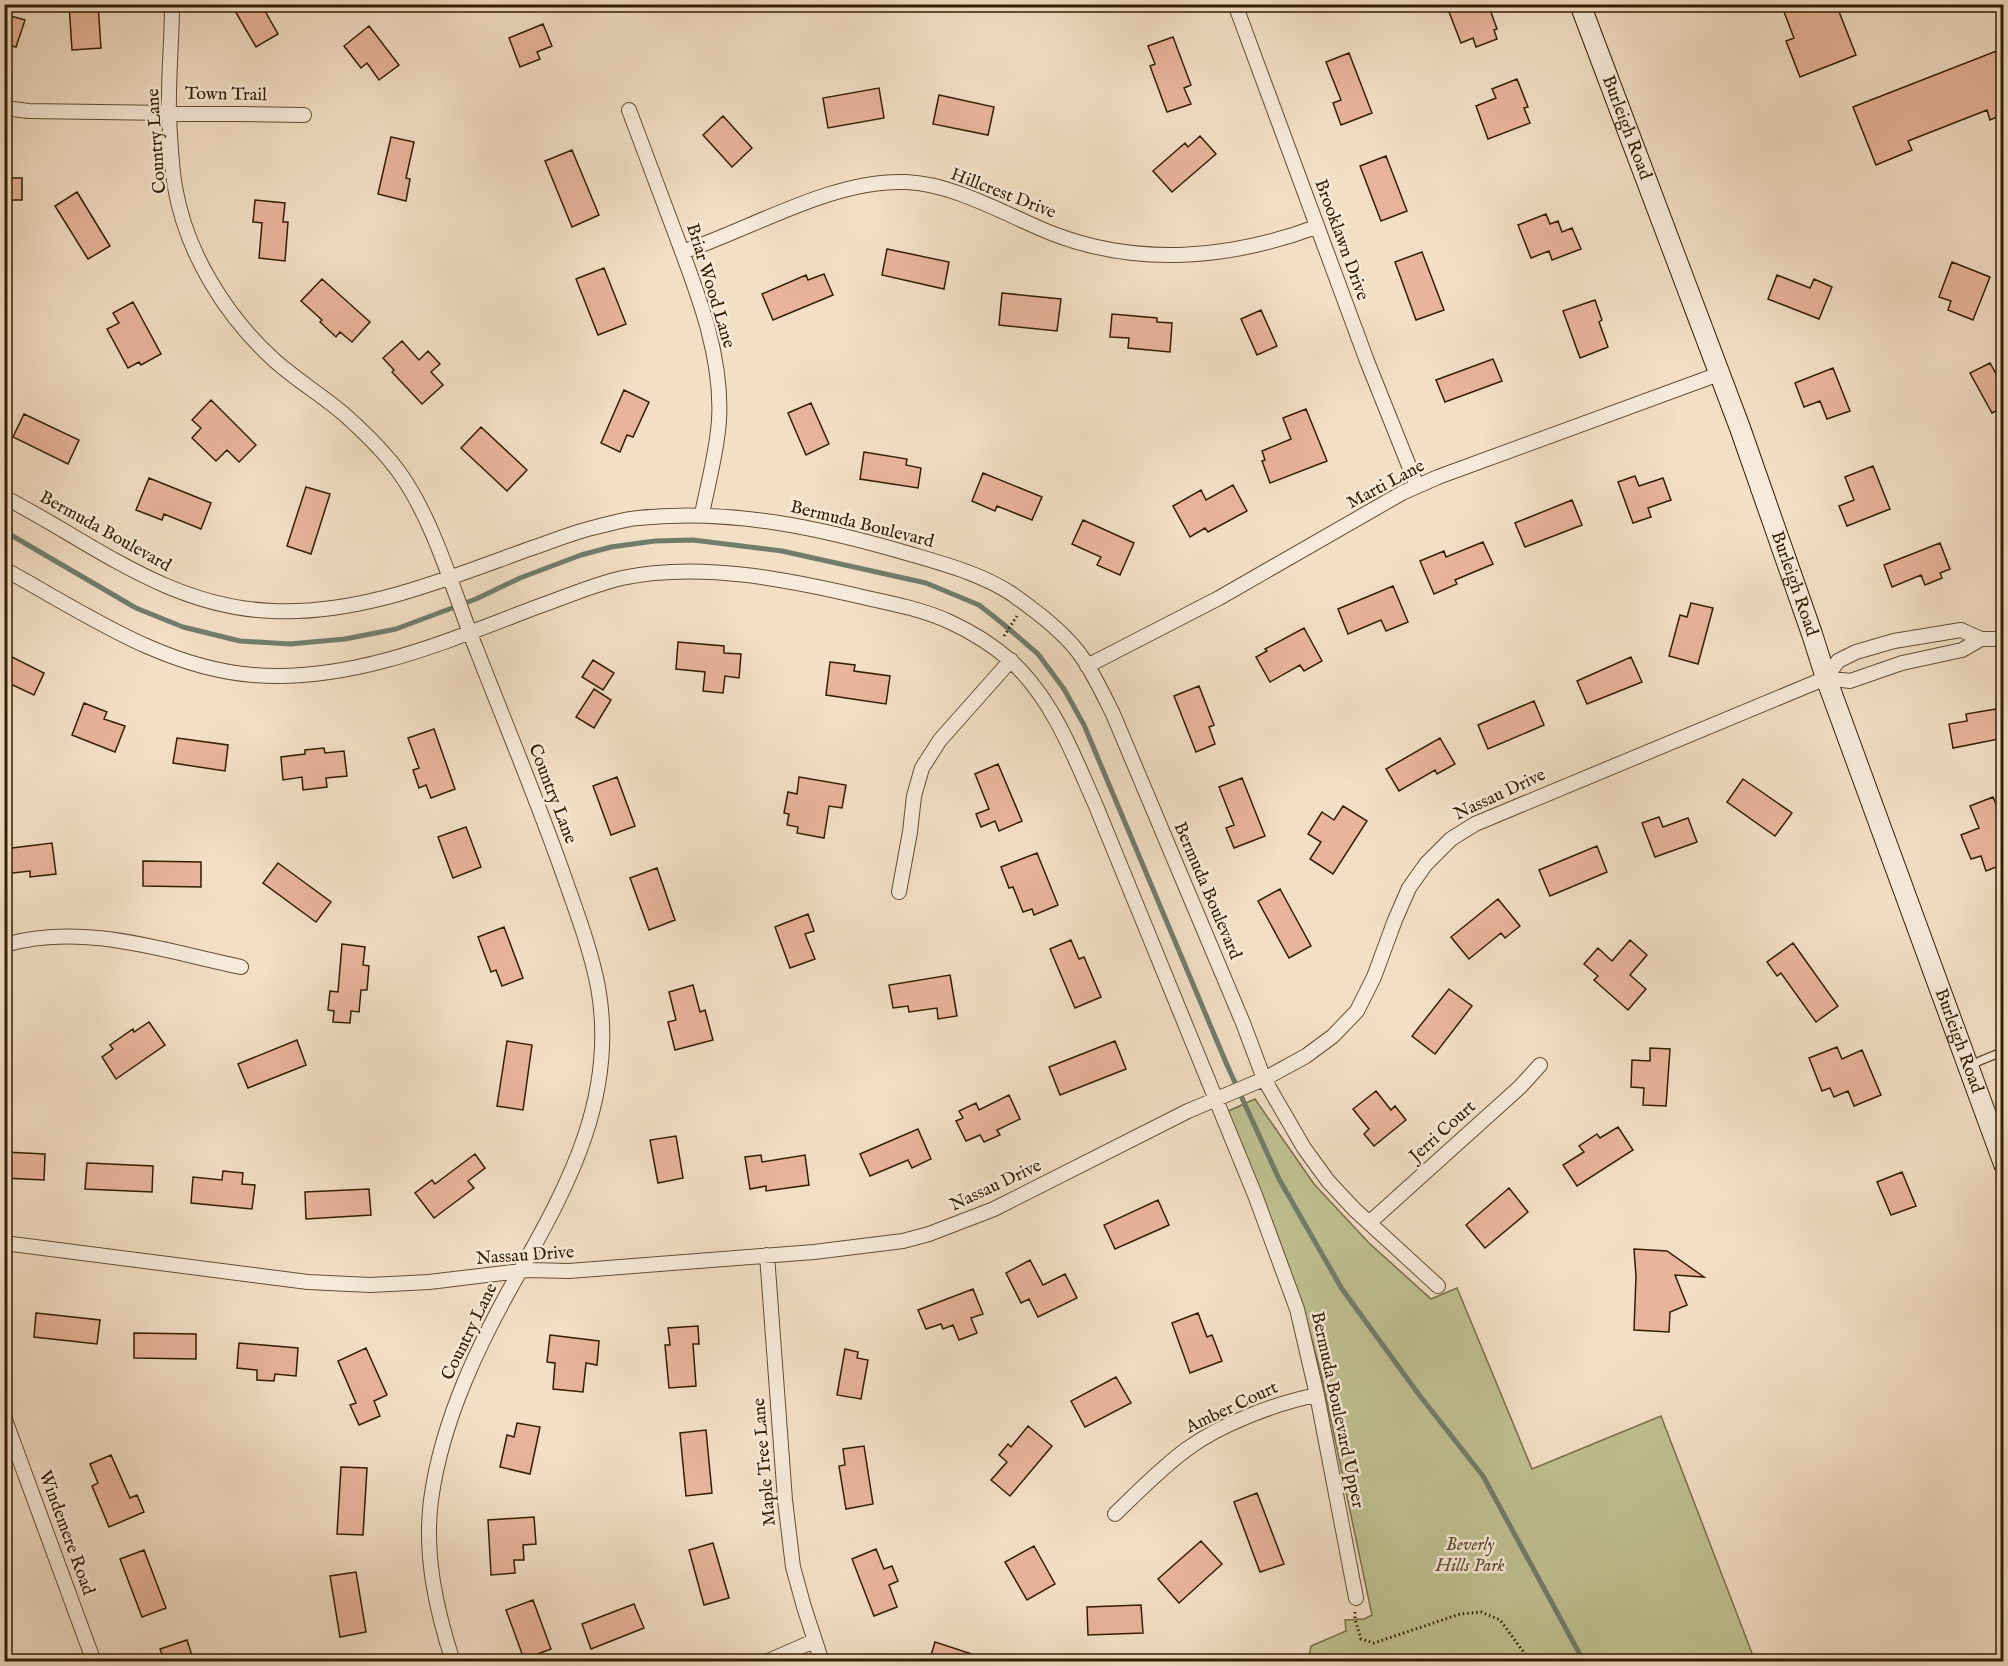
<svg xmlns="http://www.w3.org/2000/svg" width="2008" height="1666" font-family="'IM FELL English',serif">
<rect width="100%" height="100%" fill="#f3dfc6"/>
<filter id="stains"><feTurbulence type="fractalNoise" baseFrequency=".00333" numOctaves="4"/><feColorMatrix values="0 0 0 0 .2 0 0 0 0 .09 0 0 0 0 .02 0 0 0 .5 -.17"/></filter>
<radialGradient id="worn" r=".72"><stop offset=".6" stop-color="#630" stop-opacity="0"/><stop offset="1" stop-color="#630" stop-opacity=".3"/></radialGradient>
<path fill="#c0c092" stroke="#7a6f4a" stroke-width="1.5" d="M1255 1099 1314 1184 1369 1243 1431 1299 1457 1288 1532 1469 1661 1416 1755 1661H1308L1311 1646 1346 1631 1345 1620 1364 1619 1372 1615 1322 1378 1309 1329 1282 1253 1226 1112Z"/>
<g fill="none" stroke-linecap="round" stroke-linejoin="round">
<path stroke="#717d6c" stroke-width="5" d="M4 531 136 608 183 627 240 641 290 644 345 639 396 629 476 599 520 578 581 555 611 547 655 541 693 540 782 551 926 583 979 605 1002 623 1038 654 1064 689 1084 725 1227 1065 1279 1179 1342 1289 1420 1396 1483 1476 1584 1662"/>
</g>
<path fill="#e9b49c" stroke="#331e02" stroke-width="1.5" d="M69 4H98L101 48 72 50Z
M231 4H261L278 34 256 47Z
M1446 4H1488L1497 29 1494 30 1497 39 1476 47 1473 38 1461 43Z
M1781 4H1836L1856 55 1800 77 1786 41 1794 38Z
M4 14 25 20 16 47 4 44Z
M543 24 552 46 537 52 540 59 520 67 509 38Z
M369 26 399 65 379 80 367 63 361 68 344 46Z
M1173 37 1191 85 1184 88 1191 104 1167 112 1150 66 1155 64 1148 46Z
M2004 48V114L1990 120 1987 110 1908 141 1912 150 1876 165 1853 107Z
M1349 53 1372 113 1341 125 1333 103 1341 100 1326 62Z
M1517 79 1528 107 1524 108 1530 123 1488 139 1476 106 1496 98 1492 89Z
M879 88 884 118 828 128 823 98Z
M939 95 994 107 988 135 933 124Z
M723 116 752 148 732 167 703 135Z
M1200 136 1216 154 1172 192 1153 171 1185 143 1188 147Z
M391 137 414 142 406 178 410 179 406 201 378 194Z
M572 150 599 215 572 227 545 161Z
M1386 156 1407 211 1381 221 1360 166Z
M4 178H22V200H4Z
M77 192 110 246 88 259 55 206Z
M255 200 285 203 283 222H288L285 261 259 258 262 223 253 222Z
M1546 214 1550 224 1558 221 1562 232 1572 228 1581 249 1552 260 1549 251 1531 258 1518 225Z
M887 249 949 262 944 289 882 275Z
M1422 252 1444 310 1416 320 1395 262Z
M1952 262 1990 277 1973 320 1948 310 1951 301 1939 297Z
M604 268 626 324 598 335 576 279Z
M824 274 833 295 773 320 762 294 806 275 808 280Z
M1777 275 1810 288 1814 279 1832 287 1819 319 1768 299Z
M322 279 370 322 352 342 340 332 336 337 320 322 322 320 301 301Z
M1002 293 1061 299 1057 331 999 325Z
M1595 300 1602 320 1599 322 1608 347 1580 358 1563 311Z
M133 302 161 354 141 365 139 362 128 368 107 329 119 323 113 313Z
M1261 310 1277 346 1257 355 1241 319Z
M1112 314 1157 318V322L1172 323 1170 352 1128 348 1129 338 1110 337Z
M402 341 419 360 428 351 440 364 431 372 443 385 422 404 392 372 394 370 383 358Z
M1493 359 1502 381 1445 402 1436 380Z
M1990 363 2004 388V407L1992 413 1970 373Z
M1833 368 1850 411 1827 419 1820 401 1804 407 1795 383Z
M624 390 649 402 633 437 627 435 620 452 601 443Z
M211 400 256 445 239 462 227 450 216 461 192 438 201 428 192 420Z
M811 403 829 444 806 455 788 413Z
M1306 409 1327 461 1270 483 1262 461 1265 460 1262 451 1291 439 1283 418Z
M24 414 79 440 68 464 13 437Z
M481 427 527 470 507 491 461 448Z
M864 452 907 459 906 465 921 468 918 488 860 479Z
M1873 466 1890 509 1847 526 1839 506 1854 500 1845 477Z
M983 473 1042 497 1032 520 997 506 995 511 972 501Z
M1635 476 1639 486 1663 478 1671 500 1648 508 1651 517 1633 523 1618 482Z
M149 478 211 503 201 529 164 514 162 520 136 510Z
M1233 485 1247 511 1208 532 1205 528 1190 537 1173 506 1201 490 1206 500Z
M306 487 330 494 311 554 287 546Z
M1572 500 1582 525 1525 547 1515 523Z
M1083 520 1134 543 1120 575 1097 565 1101 557 1072 544Z
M1483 542 1493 564 1455 580 1457 584 1434 594 1420 561 1444 551 1446 557Z
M1940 543 1950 569 1940 573 1942 578 1925 585 1921 575 1892 587 1884 565Z
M1393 586 1408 622 1386 631 1381 620 1348 634 1338 609Z
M1691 603 1713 608 1698 664 1669 656 1680 615 1687 617Z
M1304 628 1322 661 1304 671 1300 665 1270 682 1256 657 1267 651 1265 649Z
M678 642 724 646V653L741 654 739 678 725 676 723 693 703 691 705 672 676 669Z
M4 653 44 673 34 695 4 681Z
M1631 657 1642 682 1587 704 1577 681Z
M593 660 614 673 603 690 582 677Z
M830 662 855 665 854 671 890 676 886 704 826 695Z
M1199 686 1214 725 1209 727 1215 744 1196 752 1174 696Z
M594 689 611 700 594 728 576 717Z
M1534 701 1544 725 1488 749 1478 725Z
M84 703 107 712 104 719 125 726 115 752 72 735Z
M2002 708 2004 738 1953 748 1949 724 1967 721 1966 714Z
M434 729 455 789 431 798 426 785 419 788 413 770 419 768 408 738Z
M177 738 228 745 225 771 173 763Z
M1440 738 1455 764 1437 774 1435 770 1399 791 1386 769Z
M324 748 325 753 344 751 347 776 326 778 327 787 303 790 302 777 283 780 281 757 305 754V750Z
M998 764 1022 821 999 831 995 821 981 827 976 814 989 809 975 774Z
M617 777 635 826 611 835 593 786Z
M799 777 846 785 842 808 829 806 824 838 797 833 798 827 787 825 789 814 784 813 788 792 797 794Z
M1242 778 1265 836 1234 848 1226 828 1234 825 1219 787Z
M1743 779 1792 813 1775 836 1727 802Z
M1993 797 2004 823 1998 826 2004 840V864L1986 871 1981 856 1971 859 1961 835 1979 828 1970 806Z
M1343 806 1367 821 1333 874 1310 859 1321 842 1308 834 1322 812 1334 820Z
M1659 817 1663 827 1688 818 1697 842 1655 857 1642 823Z
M466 827 481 867 453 878 438 837Z
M52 843 56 874 30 877V871L4 874V849Z
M1597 846 1607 872 1550 896 1539 870Z
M1037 853 1058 905 1034 915 1032 909 1023 912 1013 887 1009 888 1001 867Z
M143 861 201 862V887L143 886Z
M278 863 331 902 316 922 263 883Z
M657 868 675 920 649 930 630 878Z
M1280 889 1311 946 1289 958 1258 901Z
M1498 899 1520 926 1505 938 1501 933 1469 959 1451 937Z
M808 914 814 931 805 934 815 959 790 968 775 927Z
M504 927 523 978 502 986 496 970 491 972 478 937Z
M1071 940 1079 959 1084 957 1101 997 1075 1008 1050 949Z
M1630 940 1647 955 1630 975 1646 989 1628 1010 1594 980 1598 976 1584 964 1598 948 1612 961Z
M1793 943 1838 1006 1816 1022 1781 973 1777 976 1767 962Z
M342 944 365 947 363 965 369 966 367 990H361L359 1012 351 1011 350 1023 333 1022 334 1011 328 1010 330 991 338 992Z
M950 975 957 1016 938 1019 937 1008 909 1012 908 1006 893 1008 889 985Z
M693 985 700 1012 705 1010 713 1040 675 1050 668 1022 676 1020 669 992Z
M1449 989 1472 1006 1435 1054 1412 1036Z
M149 1022 165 1045 116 1079 102 1057 113 1049 110 1045 133 1029 134 1032Z
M297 1040 306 1065 248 1088 238 1064Z
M507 1041 532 1045 523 1110 497 1106Z
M1115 1041 1126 1069 1060 1095 1049 1067Z
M1837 1047 1842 1059 1862 1050 1881 1095 1854 1106 1848 1091 1834 1097 1830 1088 1822 1091 1809 1058Z
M1650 1048 1670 1049 1666 1106 1643 1105 1644 1088 1631 1087 1632 1060 1650 1061Z
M1376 1091 1391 1110 1395 1106 1406 1120 1374 1146 1364 1134 1369 1129 1353 1109Z
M1009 1095 1020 1119 997 1130 1000 1135 984 1142 980 1135 966 1141 956 1121 963 1118 959 1111 976 1103 979 1110Z
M1618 1127 1633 1150 1577 1186 1563 1165 1584 1152 1579 1146 1597 1134 1600 1138Z
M918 1129 931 1159 912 1168 908 1160 870 1176 860 1154Z
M676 1136 683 1178 658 1183 650 1140Z
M4 1152 45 1154 44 1180 4 1178Z
M475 1154 485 1168 468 1181 474 1188 434 1218 415 1193 432 1180 435 1184Z
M761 1155 762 1162 805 1155 809 1185 766 1191V1186L750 1189 745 1157Z
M87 1163 153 1166 152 1192 85 1189Z
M223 1171 243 1173 242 1184 255 1185 252 1209 191 1203 193 1177 222 1180Z
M1902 1172 1916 1206 1891 1215 1877 1182Z
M1509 1188 1528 1212 1485 1248 1466 1225Z
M369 1189 371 1215 306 1219 305 1192Z
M1158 1200 1169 1225 1115 1249 1104 1225Z
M1634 1249 1667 1251 1704 1277 1675 1275 1687 1305 1670 1312 1669 1332 1634 1330 1636 1276Z
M1030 1260 1043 1285 1065 1274 1077 1298 1038 1317 1029 1299 1021 1303 1006 1273Z
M973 1289 983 1314 971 1318 977 1333 959 1340 953 1325 943 1329 941 1324 926 1329 918 1310Z
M36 1313 100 1320 97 1344 34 1337Z
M1198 1313 1207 1337 1212 1335 1222 1361 1190 1373 1172 1323Z
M698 1326 699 1344H693L696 1386 669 1388 665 1345H670L668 1328Z
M134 1333 196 1334V1359L134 1358Z
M550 1335 599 1341 597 1365 586 1363 583 1392 553 1389 555 1363 547 1362Z
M239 1343 298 1348 296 1376 275 1374 274 1381 257 1380V1370L237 1368Z
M366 1348 387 1395 374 1401 380 1416 359 1425 350 1405 356 1403 338 1361Z
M845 1349 858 1352 857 1358 868 1360 861 1399 837 1395Z
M1116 1377 1131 1403 1085 1427 1071 1401Z
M517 1423 540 1427 530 1474 500 1467 507 1435 514 1437Z
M1028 1426 1052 1446 1010 1496 991 1480 1007 1462 999 1455 1008 1444 1011 1447Z
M706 1430 712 1493 686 1496 680 1433Z
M864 1446 873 1504 846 1509 839 1466 845 1465 843 1449Z
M111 1455 130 1498 137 1495 144 1512 109 1527 92 1486 98 1483 90 1464Z
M341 1467 367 1468 363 1535 337 1534Z
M1257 1493 1284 1564 1260 1572 1234 1502Z
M534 1517 536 1544 523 1545 524 1560H514L515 1573 491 1575 488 1520Z
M1201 1541 1222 1564 1179 1603 1158 1579Z
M713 1543 729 1598 704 1605 689 1550Z
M1034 1546 1055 1584 1027 1600 1005 1562Z
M876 1549 884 1569 892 1566 898 1581 889 1585 897 1607 874 1616 852 1559Z
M144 1550 166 1608 142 1617 120 1559Z
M356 1572 366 1632 340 1637 330 1576Z
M533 1600 551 1649 524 1659 506 1610Z
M634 1604 644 1628 591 1649 582 1624Z
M1141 1605 1143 1633 1088 1635 1087 1607Z
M187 1640 194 1662H165L160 1649Z
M935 1642 987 1659V1662H929Z"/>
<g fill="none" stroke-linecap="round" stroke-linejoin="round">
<g stroke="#634e33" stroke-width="10">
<path id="lane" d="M1970 1065 2004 1051"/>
</g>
<g stroke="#634e33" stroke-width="16">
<path id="street" d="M172 4C172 41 168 78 169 114 170 138 171 164 175 187 186 252 225 315 273 359 296 380 322 395 345 415 365 433 386 453 401 475 435 523 455 597 477 651 507 728 539 804 566 882 578 916 591 951 598 987 617 1093 571 1181 520 1271 480 1341 442 1419 431 1500 424 1555 436 1609 453 1662
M1235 4 1367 361 1417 486
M4 108 29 111 304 115
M629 110C644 150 659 190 674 230 696 289 723 355 719 420 717 452 708 483 702 514
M682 252C752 229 832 179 906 182 955 184 1006 215 1051 233 1138 267 1230 259 1316 227
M4 497C93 543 168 607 272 611 363 615 448 578 532 548 553 541 574 532 596 527 610 524 624 519 638 518 730 508 822 528 910 554 944 564 982 574 1012 594 1037 612 1067 634 1084 660 1095 677 1104 696 1113 714L1243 1023 1264 1079 1304 1148 1328 1181 1354 1209 1438 1286
M4 569C83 612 162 668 253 675 351 683 445 642 534 608 563 598 592 585 622 578 700 561 791 580 867 598 895 604 924 610 950 622 972 632 994 646 1012 662 1053 700 1074 756 1096 806L1255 1195 1297 1309 1317 1395 1356 1598
M1087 666 1219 598 1402 493 1438 477 1719 374
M1826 678 1838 661 1856 652 1894 641 1961 630 1981 639H2004
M899 892 910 832 914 796 922 768 940 740 1011 660
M4 945C84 922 164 951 241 967
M1369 1223 1520 1087 1540 1065
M4 1243 308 1282 370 1285 429 1282 529 1270 569 1271 814 1252 903 1241 929 1234 994 1209 1188 1111 1264 1079 1306 1056 1333 1036 1357 1011 1374 977 1395 920 1409 888 1426 864 1451 839 1475 824 1826 678 1850 681 1902 663 1962 650 1981 639
M767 1255 785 1500 793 1567 804 1607 822 1662
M4 1417 94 1662
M1115 1514C1138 1492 1161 1468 1187 1449 1221 1424 1276 1403 1317 1395
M766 1662 814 1641"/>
</g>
<g stroke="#331e02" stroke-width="22">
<g id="secondary">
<path id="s1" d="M1580 4 1740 428 1812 634 1826 678 2004 1164"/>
</g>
</g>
<path stroke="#331e02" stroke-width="3" stroke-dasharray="1.5 3" stroke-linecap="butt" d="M1004 636 1017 616
M1355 1612V1619L1361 1639 1374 1643 1460 1614 1481 1612 1500 1620 1531 1662"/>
<use href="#lane" stroke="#f7eada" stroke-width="7"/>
<use href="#street" stroke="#f7eada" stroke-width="14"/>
<use href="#secondary" stroke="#f7eada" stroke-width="20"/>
</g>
<g text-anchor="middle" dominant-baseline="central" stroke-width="5" stroke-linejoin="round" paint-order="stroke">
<g font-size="18" fill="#331e02" stroke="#f7eada">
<text transform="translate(226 95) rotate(1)">Town Trail</text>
<text stroke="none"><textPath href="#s1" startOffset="132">Burleigh Road</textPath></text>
<text transform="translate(157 141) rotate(-94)">Country Lane</text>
<text transform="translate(1003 194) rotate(21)">Hillcrest Drive</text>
<text transform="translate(1341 240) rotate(70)">Brooklawn Drive</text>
<text transform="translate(710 286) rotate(73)">Briar Wood Lane</text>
<text transform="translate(1386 485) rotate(-28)">Marti Lane</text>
<text transform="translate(862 525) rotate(14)">Bermuda Boulevard</text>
<text transform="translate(105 532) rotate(29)">Bermuda Boulevard</text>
<text stroke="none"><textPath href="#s1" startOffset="618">Burleigh Road</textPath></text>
<text transform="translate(552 794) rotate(69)">Country Lane</text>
<text transform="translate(1500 795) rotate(-25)">Nassau Drive</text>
<text transform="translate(1207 891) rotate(67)">Bermuda Boulevard</text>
<text stroke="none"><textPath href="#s1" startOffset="1104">Burleigh Road</textPath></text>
<text transform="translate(1443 1132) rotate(-42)">Jerri Court</text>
<text transform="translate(996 1186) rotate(-25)">Nassau Drive</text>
<text transform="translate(525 1256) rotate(-4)">Nassau Drive</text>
<text transform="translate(470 1332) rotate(-64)">Country Lane</text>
<text transform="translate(1232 1408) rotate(-25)">Amber Court</text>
<text transform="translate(1337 1410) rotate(78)">Bermuda Boulevard Upper</text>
<text transform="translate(765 1462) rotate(-95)">Maple Tree Lane</text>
<text transform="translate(66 1533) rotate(70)">Windemere Road</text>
</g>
<g font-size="18" font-style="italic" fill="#5d4f2d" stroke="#f7eada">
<text x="1470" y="1545">Beverly<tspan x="1470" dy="21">Hills Park</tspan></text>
</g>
</g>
<rect width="2008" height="1666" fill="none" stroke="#f3dfc6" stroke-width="24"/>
<rect x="6" y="6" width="1996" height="1654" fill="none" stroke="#331e02" stroke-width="3"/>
<rect x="12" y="12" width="1984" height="1642" fill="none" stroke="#331e02" stroke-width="1.5"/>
<rect width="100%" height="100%" filter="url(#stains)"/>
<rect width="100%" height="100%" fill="url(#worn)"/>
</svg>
